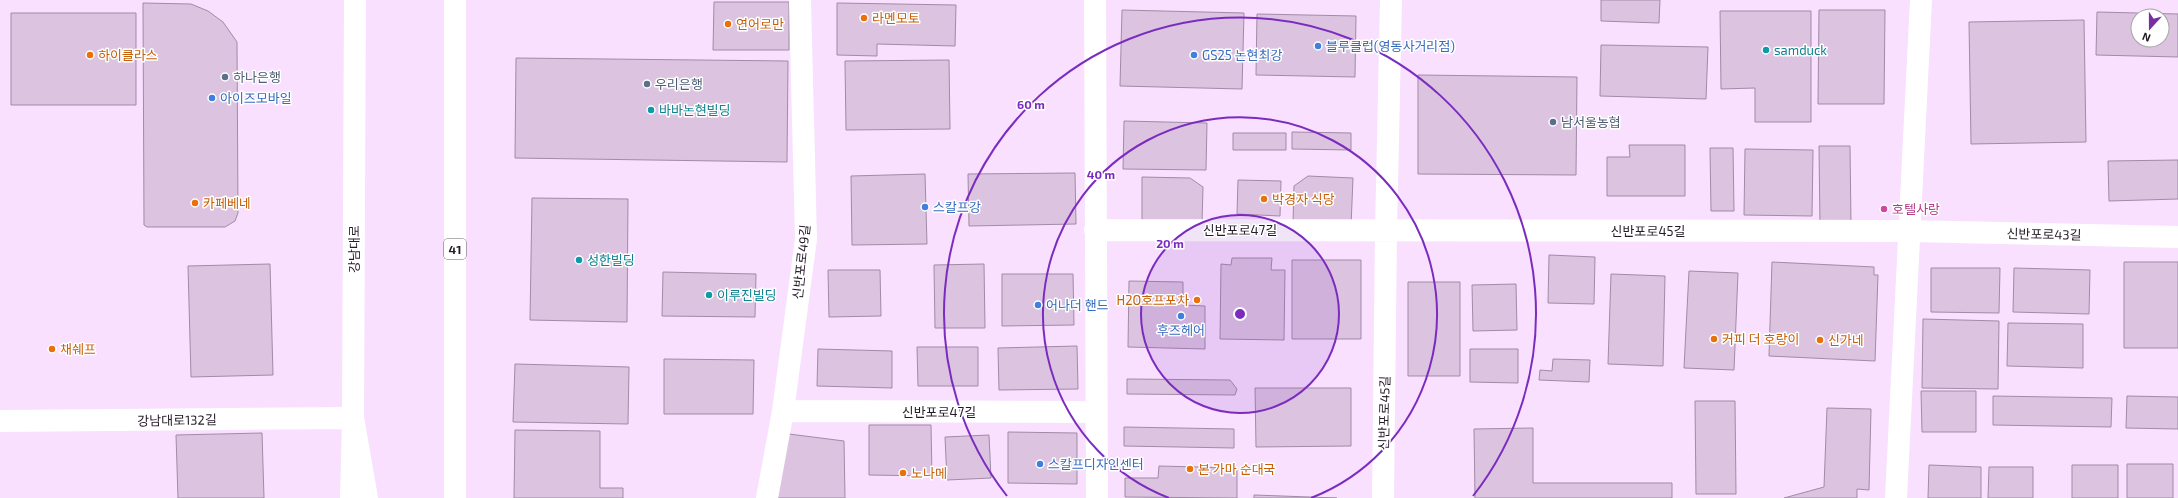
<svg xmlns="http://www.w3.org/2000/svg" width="2178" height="498" font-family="'Exo 2','Noto Sans KR',sans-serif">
<rect width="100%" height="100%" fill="#f8e0fe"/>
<path fill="#dcc4e1" stroke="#a18ba6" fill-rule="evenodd" d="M1601 0H1660L1659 23 1601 21Z
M714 2H789V50H713Z
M143 3 191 4 208 11 223 22 237 42 238 213 235 221 225 227H147L144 225Z
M837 3 956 5 955 46 877 44V56L837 55Z
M1122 10 1244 13 1242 89 1120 86Z
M1819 10H1885L1884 104H1818Z
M1720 11H1811V122H1755V88L1721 89Z
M2097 12 2178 14V57L2096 55ZM2138 16H2162V40H2138Z
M11 13H136V105H11Z
M1257 14 1356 16 1355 77 1256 75Z
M2084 20 2086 142 1971 144 1969 22Z
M1601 45 1708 47 1706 99 1600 96Z
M516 58 788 61 787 162 515 158Z
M949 60 950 129 846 130 845 61Z
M1418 75 1577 77 1576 175 1418 174Z
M1124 121 1207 123 1206 170 1123 169Z
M1292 132 1351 133V150L1292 149Z
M1233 133H1286V150H1233Z
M1629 145H1685V196H1607V157H1630Z
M1819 146H1850L1851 225 1820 226Z
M1710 148H1733L1734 211H1711Z
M1745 149 1813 150 1812 216 1744 215Z
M2178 160V199L2109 201 2108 161Z
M1075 173 1076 224 969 226 968 174Z
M925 174 927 244 852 245 851 176Z
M1308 176 1353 178 1351 226 1293 224 1294 186Z
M1142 177 1190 178 1203 187 1202 223 1142 222Z
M1238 180 1281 181 1280 216 1237 214Z
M532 198 628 199 627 322 530 320Z
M1549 255 1595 257 1594 304 1548 303Z
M1232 258H1272L1271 270H1285L1284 340 1220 339 1221 264 1231 265Z
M1292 260H1361V339H1292Z
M1772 262 1874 267V275H1878L1875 361 1769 356Z
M2124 262H2178V348H2124Z
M270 264 273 375 191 377 188 266Z
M984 264 985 328H935L934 265Z
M1931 268H2000L1999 313 1931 312Z
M2014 268 2090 270 2089 314 2013 312Z
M828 270H880L881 316 829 317Z
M1689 271 1738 273 1734 370 1684 368Z
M663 272 756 274 755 317 662 316Z
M1002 274H1073L1074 325 1002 326Z
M1611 274 1665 276 1663 366 1608 364Z
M1129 281 1183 282V305L1205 306V349L1128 347Z
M1408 282H1460V376H1408Z
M1516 284 1517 330 1473 331 1472 285Z
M1923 319 1999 321 1998 389 1922 388Z
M2008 323 2083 324V368L2007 366Z
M1077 346 1078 389 999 390 998 348Z
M917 347H978V386H918Z
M818 349 892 351V388L817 386Z
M1470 349H1518V383L1470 382Z
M664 359 754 360 753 414H664Z
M1553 359 1590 360 1589 382 1539 380 1540 370 1552 371Z
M515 364 629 367 628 424 513 422Z
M1127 379 1230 380 1237 389 1235 395 1127 394Z
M1255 388H1351V446L1256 447Z
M1921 391H1976V432H1922Z
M1993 396 2112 398 2111 427 1993 425Z
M2127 396 2178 397V429L2126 428Z
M1695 401H1735L1736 494H1696Z
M1827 408 1871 409 1869 490 1857 489V498H1784L1824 487Z
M869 425H931L932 476 869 475Z
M1124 427 1234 429V448L1124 446Z
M1533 428V483H1672V498H1475L1474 429Z
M515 430 600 431V488H623V498H514Z
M1008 432 1077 433V484L1008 483Z
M262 433 264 498H178L176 435Z
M789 434 844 441 845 498H777Z
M989 435 991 478 947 480 945 437Z
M2127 464H2173V498H2127Z
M1929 465 1981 467V498H1928Z
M2072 465H2118V498H2072Z
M1159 466 1237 468V498L1125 497V478H1158Z
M1989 467H2033V498H1988Z
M1254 495 1337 498H1254Z"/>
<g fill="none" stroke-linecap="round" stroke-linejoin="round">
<path stroke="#fff" stroke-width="22" d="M1095 0 1097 498
M1095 230 1909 231 2178 237
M783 411 1096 412
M0 421 353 418 367 498
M767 498 783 411 806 239 800 0
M1383 498 1386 231 1391 0
M1896 498 1921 0"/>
<path stroke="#fff" stroke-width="22" d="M455 0V498
M351 498 353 418 355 0"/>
</g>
<circle cx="1240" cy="314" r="99" fill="#7b2cbf" fill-opacity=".12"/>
<g fill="none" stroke="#7b2cbf" stroke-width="2">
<circle cx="1240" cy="314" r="99"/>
<path d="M1169 498A197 197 0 1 1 1311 498"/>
<path d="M1007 496A296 296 0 1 1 1473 496"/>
</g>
<g fill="#e8710a" stroke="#fff" stroke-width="1.5">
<circle cx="864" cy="18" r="4"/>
<circle cx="728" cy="24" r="4"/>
<circle cx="90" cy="55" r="4"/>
<circle cx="1264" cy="199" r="4"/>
<circle cx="195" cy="203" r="4"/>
<circle cx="1197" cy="300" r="4"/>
<circle cx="1714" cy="339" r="4"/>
<circle cx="1820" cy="340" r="4"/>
<circle cx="52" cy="349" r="4"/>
<circle cx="1190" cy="469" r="4"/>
<circle cx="903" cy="473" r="4"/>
</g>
<g fill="#3f7fe0" stroke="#fff" stroke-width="1.5">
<circle cx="1318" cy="46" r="4"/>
<circle cx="1194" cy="55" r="4"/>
<circle cx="212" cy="98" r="4"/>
<circle cx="925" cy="207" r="4"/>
<circle cx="1038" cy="305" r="4"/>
<circle cx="1181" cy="316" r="4"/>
<circle cx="1040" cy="464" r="4"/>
</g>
<g fill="#0f9aa8" stroke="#fff" stroke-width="1.5">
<circle cx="1766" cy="50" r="4"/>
<circle cx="651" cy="110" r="4"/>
<circle cx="579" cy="260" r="4"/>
<circle cx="709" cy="295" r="4"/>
</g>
<g fill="#5c6f8a" stroke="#fff" stroke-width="1.5">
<circle cx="225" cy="77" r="4"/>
<circle cx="647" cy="84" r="4"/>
<circle cx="1553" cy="122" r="4"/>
</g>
<circle fill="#d1479c" stroke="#fff" stroke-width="1.5" cx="1884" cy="209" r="4"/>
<g text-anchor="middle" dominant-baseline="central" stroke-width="3" stroke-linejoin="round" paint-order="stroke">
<rect fill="#fff" stroke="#665f67" stroke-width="1" x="444" y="239" width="22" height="20" rx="3"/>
<g font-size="12" font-weight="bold" fill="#241b26">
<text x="455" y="249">41</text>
</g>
<g font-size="13" fill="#c56008" stroke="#fff" text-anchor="start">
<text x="872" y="18">라멘모토</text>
<text x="736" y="24">연어로만</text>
<text x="98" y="55">하이클라스</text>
<text x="1272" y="199">박경자 식당</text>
<text x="203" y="203">카페베네</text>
<text x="1189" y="300" text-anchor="end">H2O호프포차</text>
<text x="1722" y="339">커피 더 호랑이</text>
<text x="1828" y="340">신가네</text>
<text x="60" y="349">채쉐프</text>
<text x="1198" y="469">본 가마 순대국</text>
<text x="911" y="473">노나메</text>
</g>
<g font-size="13" fill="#366cbe" stroke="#fff" text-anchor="start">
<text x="1326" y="46">블루클럽(영동사거리점)</text>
<text x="1202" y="55">GS25 논현최강</text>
<text x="220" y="98">아이즈모바일</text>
<text x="933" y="207">스칼프강</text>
<text x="1046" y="305">어나더 핸드</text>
<text x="1181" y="330" text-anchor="middle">후즈헤어</text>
<text x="1048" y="464">스칼프디자인센터</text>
</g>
<g font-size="13" fill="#0d838f" stroke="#fff" text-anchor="start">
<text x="1774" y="50">samduck</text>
<text x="659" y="110">바바논현빌딩</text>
<text x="587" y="260">성한빌딩</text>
<text x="717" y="295">이루진빌딩</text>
</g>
<g font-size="13" fill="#4e5e75" stroke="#fff" text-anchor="start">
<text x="233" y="77">하나은행</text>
<text x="655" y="84">우리은행</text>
<text x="1561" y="122">남서울농협</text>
</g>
<g font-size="13" fill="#b23c85" stroke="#fff" text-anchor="start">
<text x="1892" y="209">호텔사랑</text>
</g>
<g font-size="13" fill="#241b26" stroke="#fff">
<text x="1240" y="230">신반포로47길</text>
<text x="1648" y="231">신반포로45길</text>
<text transform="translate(2044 234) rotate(1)">신반포로43길</text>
<text transform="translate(354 249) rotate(-90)">강남대로</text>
<text transform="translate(801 262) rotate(-84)">신반포로49길</text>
<text x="939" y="412">신반포로47길</text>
<text transform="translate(1384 413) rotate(-89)">신반포로45길</text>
<text transform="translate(177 420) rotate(-1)">강남대로132길</text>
</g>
</g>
<circle cx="1240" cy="314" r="6" fill="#7b2cbf" stroke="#fff" stroke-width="2"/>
<g font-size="12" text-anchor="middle" font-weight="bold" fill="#7b2cbf" stroke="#fff" stroke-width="3" stroke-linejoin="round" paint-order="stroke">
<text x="1031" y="109">60 m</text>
<text x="1101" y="179">40 m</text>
<text x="1170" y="248">20 m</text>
</g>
<g transform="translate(2150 28) rotate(201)"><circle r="19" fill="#ffffff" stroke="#a7a4a8"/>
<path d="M0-3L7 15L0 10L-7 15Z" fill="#782ea1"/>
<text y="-6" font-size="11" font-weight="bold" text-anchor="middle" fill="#241b26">N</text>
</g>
</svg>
